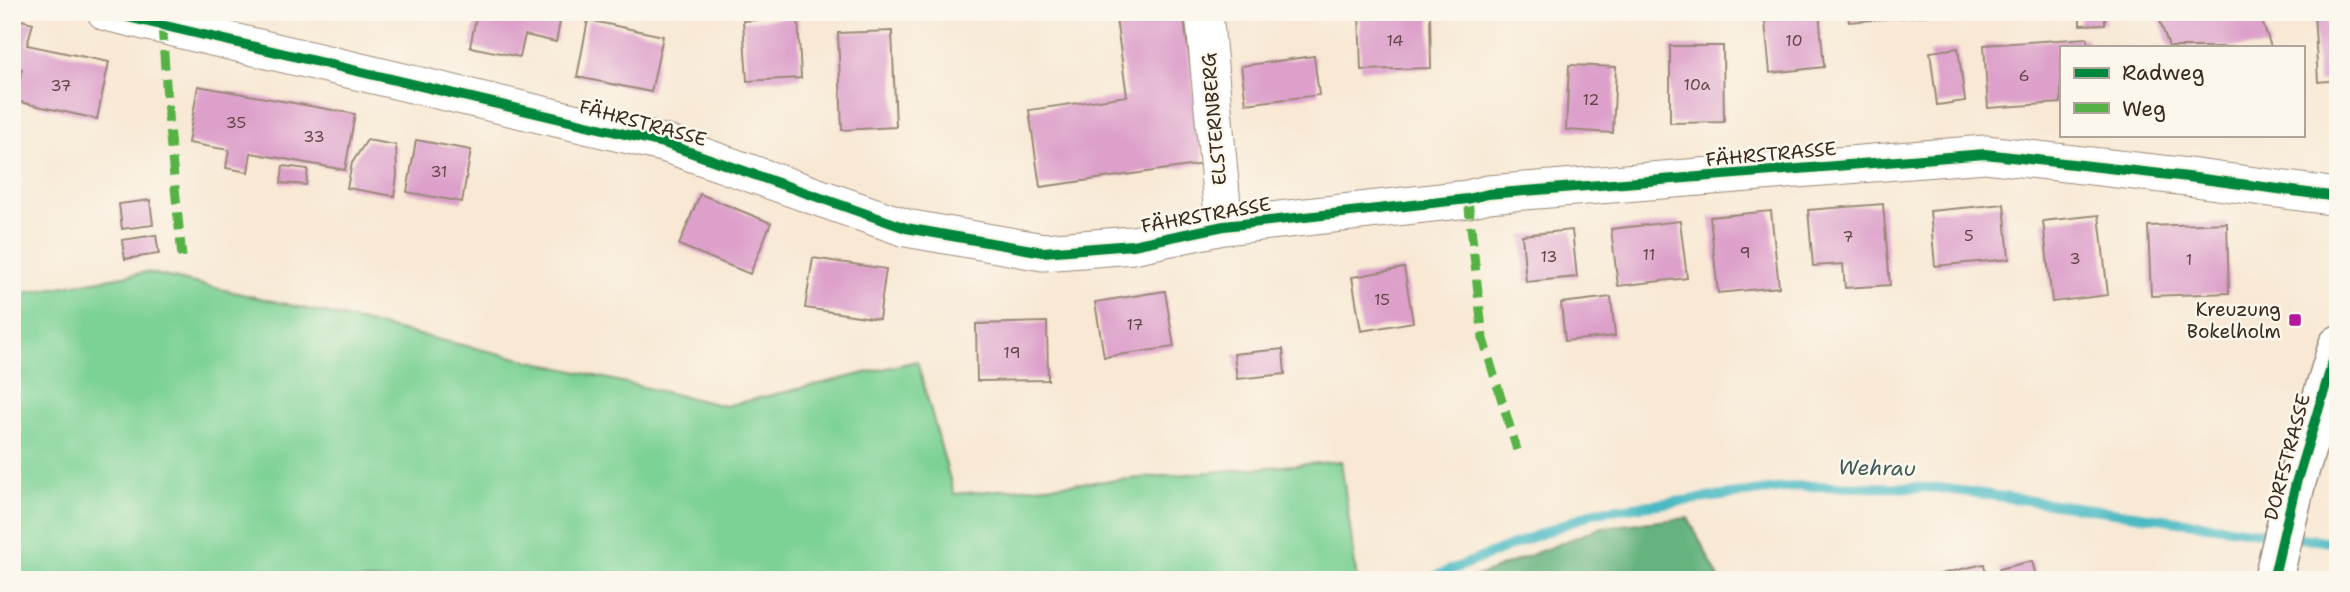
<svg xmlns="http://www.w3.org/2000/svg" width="2350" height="592" font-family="'Shantell Sans',sans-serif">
<rect width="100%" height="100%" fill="#fbf7ec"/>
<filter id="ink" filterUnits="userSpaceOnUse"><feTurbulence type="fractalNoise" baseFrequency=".0143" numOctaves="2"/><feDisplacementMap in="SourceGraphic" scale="14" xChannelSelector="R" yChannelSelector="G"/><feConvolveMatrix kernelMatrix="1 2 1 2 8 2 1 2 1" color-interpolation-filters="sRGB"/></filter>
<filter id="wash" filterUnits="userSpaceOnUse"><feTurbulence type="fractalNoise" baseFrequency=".00686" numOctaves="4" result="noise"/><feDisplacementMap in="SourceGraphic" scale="28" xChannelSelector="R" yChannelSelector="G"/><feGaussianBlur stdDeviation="1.57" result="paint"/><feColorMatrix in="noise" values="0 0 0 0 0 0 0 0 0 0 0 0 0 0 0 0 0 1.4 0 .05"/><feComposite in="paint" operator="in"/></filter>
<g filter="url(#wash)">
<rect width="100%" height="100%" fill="#f8e8d4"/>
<path fill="#7cd194" stroke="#5c7e59" stroke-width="2" d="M147 272 725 406 917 361 954 494 1341 461 1357 580H12V295Z"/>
<path fill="#65b37e" stroke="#506e4e" stroke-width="2" d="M1688 518 1720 580H1467L1602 527Z"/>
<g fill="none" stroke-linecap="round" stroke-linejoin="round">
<path stroke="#4ab9c3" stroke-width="10" d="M1426 580 1595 512 1801 486 1939 488 2338 543"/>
</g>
<g id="blocks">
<path fill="#dda0ca" d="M477 12H562L556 42 525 35 520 57 470 47Z
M1115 12H1183L1204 164 1040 187 1029 110 1127 96Z
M1359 12H1430L1431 68 1361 70Z
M1764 12H1819L1824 67 1770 73Z
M1848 12H1932V15L1849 22Z
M2080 12H2105V24L2080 25Z
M2175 12H2259L2271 47H2169L2159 18Z
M2314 12H2338V80L2318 82Z
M798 17 801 78 747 81 743 21Z
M14 18 33 23 27 45 109 62 97 119 15 101 22 69 12 66Z
M588 20 663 36 651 92 577 77Z
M892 31 896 127 842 130 838 33Z
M2087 38 2088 47H2061V103L1988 108 1984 45Z
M1670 46H1723L1724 122 1670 123Z
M1958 48 1965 101 1937 105 1930 52Z
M1314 56 1319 95 1246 104 1241 66Z
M1569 65 1616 67 1613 133 1566 130Z
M198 86 355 114 345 170 251 153 248 172 226 168 229 150 188 143Z
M367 140 396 145 397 176 394 196 347 188 352 163Z
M416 140 471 150 462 202 407 192Z
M283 166 308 169 306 185 281 183Z
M700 194 771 223 750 274 679 245Z
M150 200 153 225 122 229 119 204Z
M1883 204 1890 285 1845 288 1843 264 1813 266 1808 210Z
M2004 204 2009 259 1935 266 1930 211Z
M1771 211 1779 287 1718 293 1710 217Z
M2099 215 2108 295 2052 302 2043 221Z
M1680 221 1687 278 1618 286 1611 229Z
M2227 223 2229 293 2151 296 2148 226Z
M1572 230 1577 277 1526 282 1522 235Z
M156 235 159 254 125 259 122 240Z
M813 258 886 269 879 319 805 308Z
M1404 268 1413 322 1361 331 1352 277Z
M1165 291 1174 347 1104 357 1095 302Z
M1611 297 1615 336 1565 341 1561 303Z
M1047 322 1048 380 977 381 976 324Z
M1283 349 1285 374 1237 379 1234 354Z
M2032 561 2037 580H2002L1999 569Z
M1984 564 1987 580H1933L1932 576Z"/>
</g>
</g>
<g filter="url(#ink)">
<use href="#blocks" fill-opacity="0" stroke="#9a8979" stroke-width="2"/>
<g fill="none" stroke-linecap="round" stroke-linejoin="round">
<g stroke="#9a8979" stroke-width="39">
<path id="minor" d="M106 12 667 144 906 228 1043 252 1133 245 1224 226 1468 199 1488 194 1985 154 2188 177 2338 197
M1204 12 1224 226"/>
</g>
<g stroke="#9a8979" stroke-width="41">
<path id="major" d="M2273 580 2296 483 2338 345"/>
</g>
<use href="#minor" stroke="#fff" stroke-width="37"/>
<use href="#major" stroke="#fff" stroke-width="38"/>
<path stroke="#57b245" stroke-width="9" stroke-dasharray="18 9" stroke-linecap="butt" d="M162 24 169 128 182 257
M1468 199 1483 339 1517 450"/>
<g stroke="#fbf7ec" stroke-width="15">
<path id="cycleway" d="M106 12 667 144 906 228 1043 252 1133 245 1224 226 1468 199 1488 194 1985 154 2188 177 2338 197
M2273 580 2296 483 2338 345"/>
</g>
<use href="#cycleway" stroke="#00873e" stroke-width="10"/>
</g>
</g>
<rect fill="#b5179e" stroke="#fbf7ec" stroke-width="2.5" x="2288" y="313" width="14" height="14" rx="3.5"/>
<g text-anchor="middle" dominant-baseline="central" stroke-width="5" stroke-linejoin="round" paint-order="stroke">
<g font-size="16" fill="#644849">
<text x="1395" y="40">14</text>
<text x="1794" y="40">10</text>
<text x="2024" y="75">6</text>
<text x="1697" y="84">10a</text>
<text x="61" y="85">37</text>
<text x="1591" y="99">12</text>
<text x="236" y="122">35</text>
<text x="314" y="136">33</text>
<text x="439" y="171">31</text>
<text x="1969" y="235">5</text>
<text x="1848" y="236">7</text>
<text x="1745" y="252">9</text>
<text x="1649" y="254">11</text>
<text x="1549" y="256">13</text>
<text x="2075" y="258">3</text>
<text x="2189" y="259">1</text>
<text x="1382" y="299">15</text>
<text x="1135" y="324">17</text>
<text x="1012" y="352">19</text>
</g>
<g font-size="19" fill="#3b2a1e" stroke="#fbf7ec">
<text transform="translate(1214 119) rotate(-95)">ELSTERNBERG</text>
<text transform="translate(643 123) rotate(15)">FÄHRSTRASSE</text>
<text transform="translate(1771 154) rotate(-5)">FÄHRSTRASSE</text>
<text transform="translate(1206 215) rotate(-10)">FÄHRSTRASSE</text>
<text transform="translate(2287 457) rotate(-75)">DORFSTRASSE</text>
</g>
<g font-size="19" fill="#3b2a1e" stroke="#fbf7ec" text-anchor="end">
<text x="2281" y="309">Kreuzung<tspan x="2281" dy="22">Bokelholm</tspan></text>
</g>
<g font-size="21" font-style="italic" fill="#405c58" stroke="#fbf7ec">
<text transform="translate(1877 468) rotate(1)">Wehrau</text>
</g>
</g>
<rect width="2350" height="592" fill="none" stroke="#fbf7ec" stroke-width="42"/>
<rect x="2060" y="46" width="245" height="91" fill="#fbf7ec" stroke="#aea59a" stroke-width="2"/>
<rect x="2074" y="68" width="35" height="10" fill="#00873e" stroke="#aea59a" stroke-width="2"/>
<text x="2122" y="80" font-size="21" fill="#3b2a1e">Radweg</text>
<rect x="2074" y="103" width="35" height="10" fill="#57b245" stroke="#aea59a" stroke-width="2"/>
<text x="2122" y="116" font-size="21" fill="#3b2a1e">Weg</text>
</svg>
